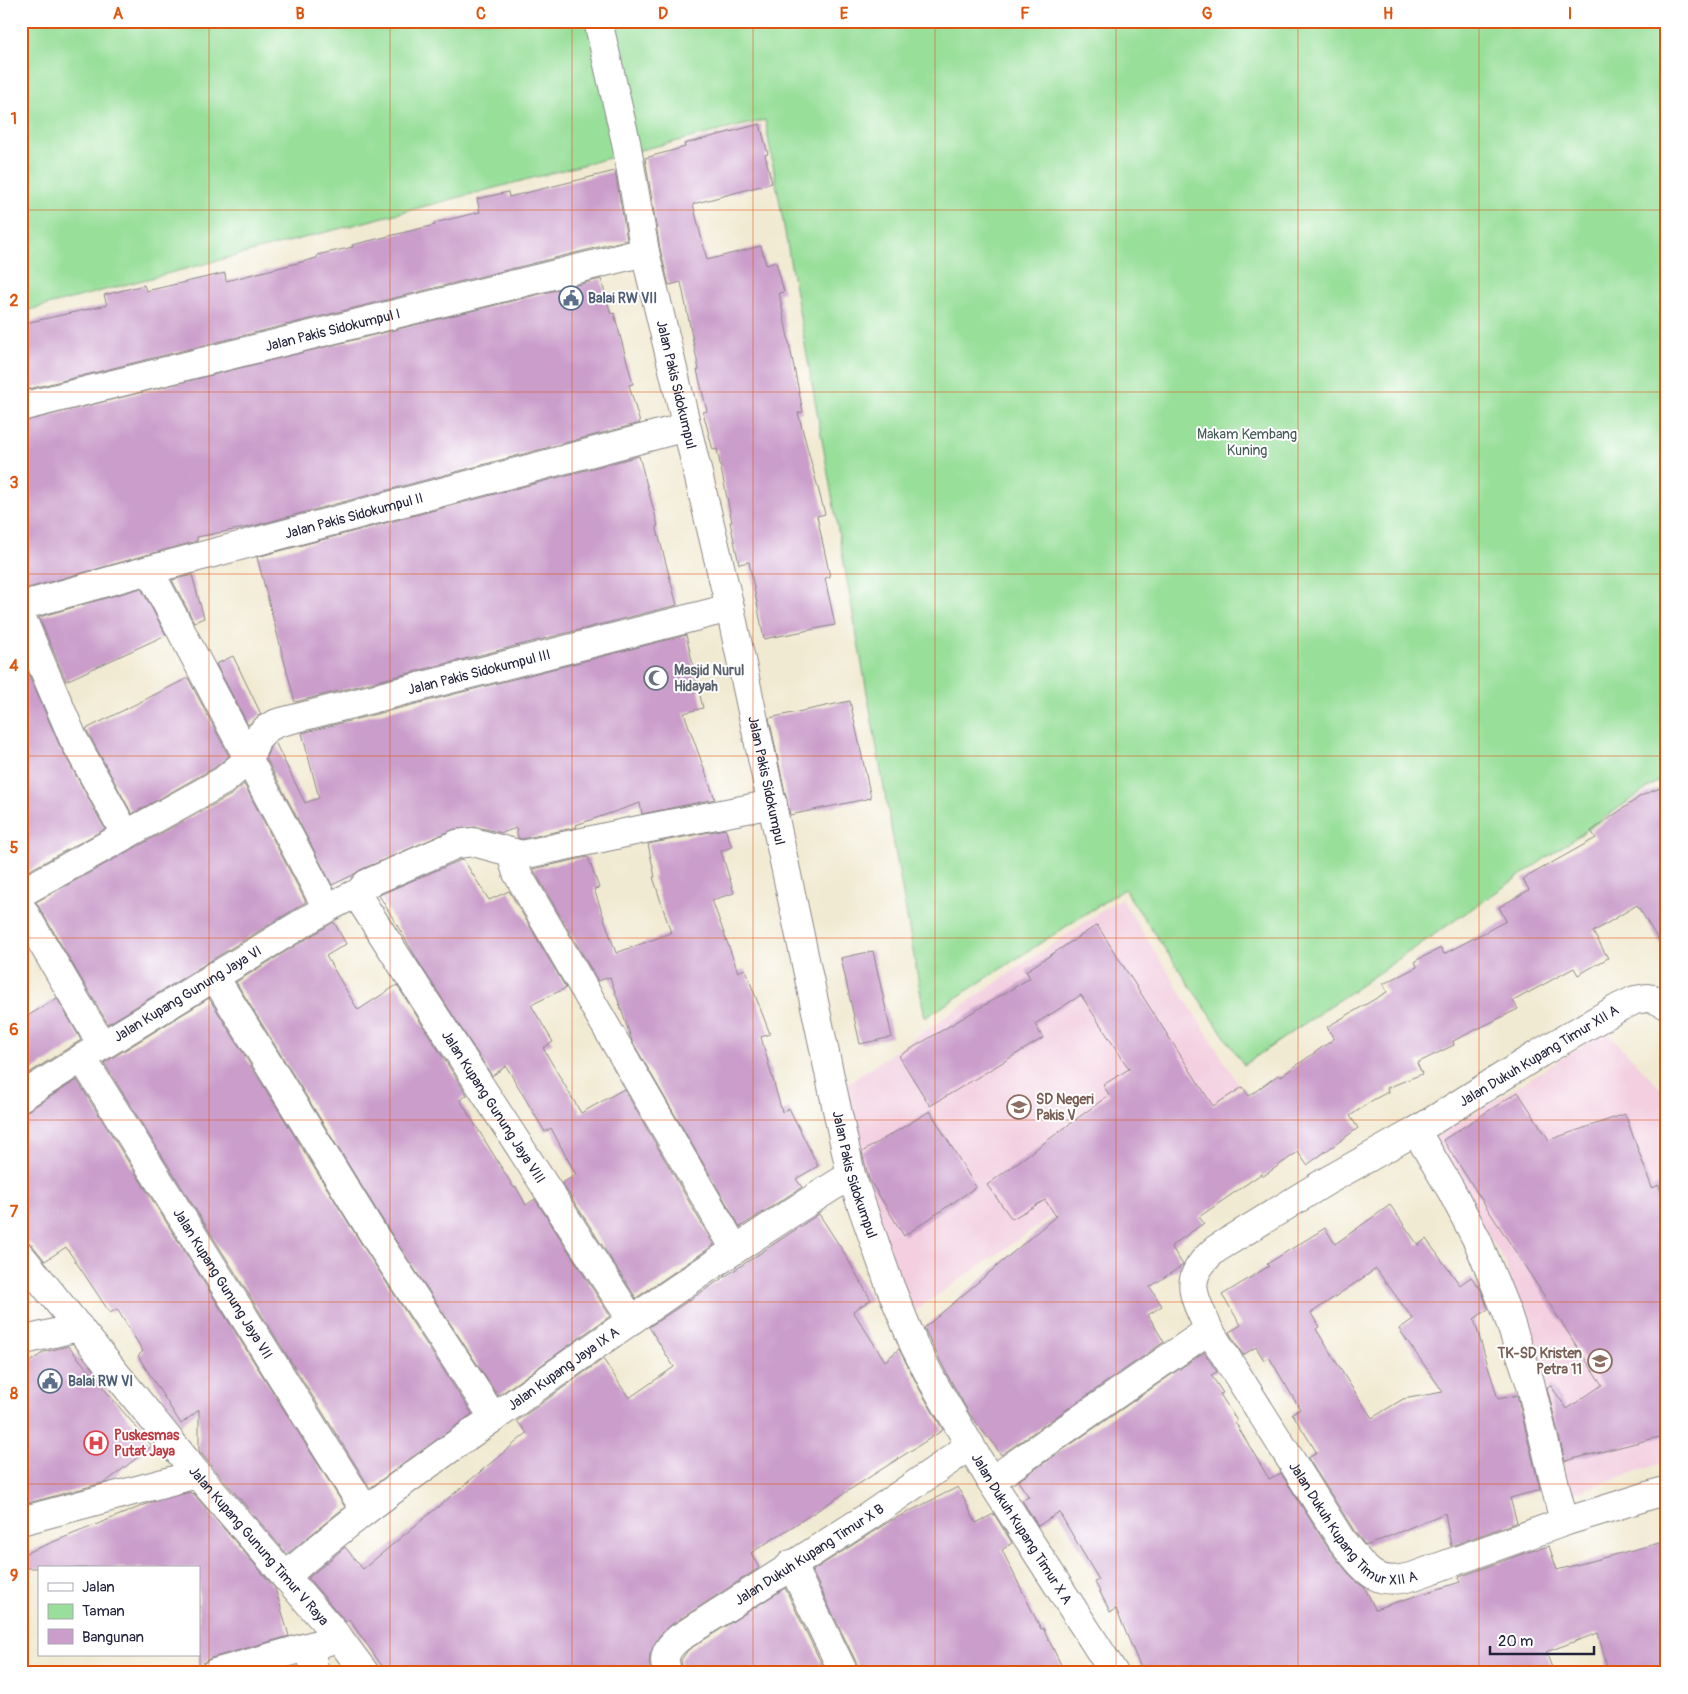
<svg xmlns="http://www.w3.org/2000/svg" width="1688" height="1694" font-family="Pangolin,sans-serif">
<rect width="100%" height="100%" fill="#fff"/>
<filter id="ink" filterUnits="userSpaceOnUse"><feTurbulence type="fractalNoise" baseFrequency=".02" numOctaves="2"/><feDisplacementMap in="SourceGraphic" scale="10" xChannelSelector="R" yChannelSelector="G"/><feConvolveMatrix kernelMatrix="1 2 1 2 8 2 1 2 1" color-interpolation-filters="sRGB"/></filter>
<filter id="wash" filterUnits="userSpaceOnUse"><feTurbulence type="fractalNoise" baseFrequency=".0096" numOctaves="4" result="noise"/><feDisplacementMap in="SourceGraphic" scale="20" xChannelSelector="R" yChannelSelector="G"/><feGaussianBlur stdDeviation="1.12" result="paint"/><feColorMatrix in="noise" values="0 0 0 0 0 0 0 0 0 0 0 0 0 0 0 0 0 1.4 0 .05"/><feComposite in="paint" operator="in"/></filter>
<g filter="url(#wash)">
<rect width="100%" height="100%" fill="#f1ead2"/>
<path fill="#f3cfe0" d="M1121 898 1240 1086 913 1312 826 1098Z
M1606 1031 1662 1090 1667 1108V1461L1571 1494 1505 1261 1427 1143Z"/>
<path fill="#98df9a" stroke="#5d806a" d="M21 21H1667V775L1244 1065 1124 889 925 1018 765 120 628 153 21 312Z"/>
<g id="blocks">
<path fill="#ca9dca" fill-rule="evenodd" d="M760 124 768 154 765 155 772 183 693 204 707 260 761 246 766 265 776 262 784 292 779 293 803 412 798 413 825 514 817 516 830 577 825 578 835 625 764 639 749 562 739 564 730 522H732L717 449 713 450 703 412 707 411 697 370H699L681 282 669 285 660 249 645 158 685 147 684 144Z
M615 171 627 240 21 391V324L107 305 104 295 144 285 146 291 225 273 226 281 317 258V255L353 247 352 245 435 225 434 223 480 212 477 199 508 192 509 197Z
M601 279 611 314 614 313 633 384 629 385 640 423 249 527 197 537V541L21 590V422Z
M639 456 658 526H656L677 605 295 702 257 557Z
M192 575 204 618 194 622 172 580Z
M141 588 166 635 66 681 39 617Z
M686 635 703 708 684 713 715 799 642 814 640 803 576 825 577 827 522 839 518 838 516 828 502 833 477 827 455 829 360 870 353 875 332 885 266 758 270 747 275 742 305 803 319 798 302 733Z
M21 656 59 744 105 829 21 875Z
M233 656 261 714 248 725 216 664Z
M188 678 229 756 214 768 132 814 86 729Z
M850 701 871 798 790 815 769 718Z
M244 784 306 902 108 1024 36 902 231 795Z
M1667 785V954L1637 905 1593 932 1608 958 1578 975 1574 968 1513 1001 1518 1009 1453 1041 1454 1045 1417 1063 1422 1074 1387 1088 1388 1092 1373 1100 1350 1116 1358 1128 1307 1165 1298 1152 1262 1177 1261 1174 1199 1217 1204 1223 1171 1246 1183 1265 1150 1287 1162 1306 1148 1315 1164 1342 1001 1455 989 1437 988 1438 969 1413 947 1374 924 1328 1056 1216 1045 1200 1012 1219 987 1185 1109 1095 1103 1085 1129 1069 1081 995 1035 1024 1043 1038 930 1106 899 1056 1030 978 1026 971 1097 925 1213 1106 1243 1087 1249 1096 1278 1075 1280 1077 1334 1039 1327 1027 1387 992 1383 984 1417 967 1415 961 1441 948 1444 954 1506 921 1499 907 1529 890 1523 879 1596 838 1591 831 1641 796Z
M725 829 732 847 721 851 734 893 712 900 738 972 745 969 770 1034 761 1037 782 1112 789 1108 818 1166 796 1179 802 1187 740 1227 632 1041 610 977 598 981 533 869 588 857 599 888 594 889 616 953 671 933 653 877H655L648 844Z
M463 859 489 900 509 891 566 988 531 1005 553 1042 543 1048 581 1113 624 1089 714 1245 636 1298 562 1183 576 1175 551 1128 545 1132 506 1066 492 1076 423 969 379 895Z
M334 922 346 944 326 956 358 1010 397 985 467 1095 460 1100 514 1188 516 1187 526 1205 535 1199 610 1316 498 1396 390 1232 236 982Z
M873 951 892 1037 860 1044 841 958Z
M57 998 81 1040 21 1078V1020Z
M209 998 364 1248 472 1414 370 1488 104 1063Z
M77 1080 345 1507 287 1554 199 1451V1410L181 1424 138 1356 143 1351 117 1309 110 1313 66 1247 45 1261 33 1246 27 1242 21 1241V1113L29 1110Z
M1518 1092 1549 1140 1625 1114 1652 1188 1659 1185 1667 1212V1435L1565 1461 1547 1387 1551 1386 1567 1409 1602 1385 1443 1140Z
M930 1111 976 1187 904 1236 869 1179 862 1152Z
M1390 1205 1418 1245 1426 1239 1460 1285 1471 1277 1481 1290 1488 1309 1474 1319 1498 1399 1517 1395 1540 1490 1510 1498 1517 1522 1451 1546 1445 1513 1366 1546 1355 1532 1308 1458 1317 1453 1292 1413 1300 1409 1269 1357 1264 1360 1256 1347 1243 1355 1229 1332 1241 1325 1222 1295 1269 1266 1267 1264 1325 1228 1335 1244ZM1376 1269 1413 1319 1399 1329 1443 1392 1403 1399 1372 1418 1347 1380 1316 1329 1319 1327 1311 1313Z
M819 1214 843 1251 871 1300 853 1311 885 1361 899 1349 920 1390 943 1430 751 1553 759 1568 671 1625 659 1636 650 1654 649 1662 651 1673H387L349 1619 346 1622 308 1578 345 1547 363 1569 527 1433 517 1421 603 1359 629 1398 674 1367 649 1327Z
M68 1346 152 1446 106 1482 21 1505V1368L44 1352Z
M1204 1352 1217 1372 1211 1375 1223 1393 1220 1394 1237 1421 1235 1422 1269 1479 1281 1473 1330 1551 1353 1579 1365 1588 1375 1609 1460 1582 1459 1577 1525 1553 1549 1546 1557 1570 1667 1541V1673H1609L1598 1633 1546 1652 1554 1673H1143L1116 1609 1110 1612 1095 1582 1099 1580 1059 1512 1038 1526 1022 1500 1029 1497 1018 1481Z
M958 1487 976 1523 994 1514 1012 1543 1002 1550 1041 1629 1043 1628 1065 1673H859L858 1666 812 1571 890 1521Z
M190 1492 192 1494 193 1493 275 1588 289 1636 211 1658 204 1662 199 1673V1568H21V1555L152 1502Z
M785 1588 826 1673H683L681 1660 688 1650Z"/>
</g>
</g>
<g filter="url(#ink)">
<use href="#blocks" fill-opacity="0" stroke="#8a8686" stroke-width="1"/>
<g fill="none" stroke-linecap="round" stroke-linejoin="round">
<g stroke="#8a8686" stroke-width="30">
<g id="minor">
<path id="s1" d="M598 21 626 142 645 252 730 608 851 1175 890 1286 914 1345 933 1382 991 1481 1114 1673"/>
<path id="s2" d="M21 407 645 252"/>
<path d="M149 570 327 908"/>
<path id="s3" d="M21 606 149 570 686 427"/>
<path d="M21 616 73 738 126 835"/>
<path id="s4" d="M21 893 223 781 248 760 257 738 266 729 277 723 730 608"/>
<path id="s5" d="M357 895 631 1319"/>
<path d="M357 895 366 884 457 844 473 842 522 855"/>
<path d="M21 907 102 1045"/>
<path d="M214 976 377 1240 494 1418"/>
<path id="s6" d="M1667 1005 1654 999 1647 998 1635 1000 1620 1007 1540 1053 1416 1131 1325 1182 1216 1249C1181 1278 1193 1294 1209 1330L1342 1541C1366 1570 1374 1588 1414 1576L1564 1522 1667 1490"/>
<path id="s7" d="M82 1058 365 1510"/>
<path id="s8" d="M21 1097 82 1058 327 908 353 895H357"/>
<path d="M1416 1131 1451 1190 1478 1242 1507 1313 1530 1382 1564 1522"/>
<path d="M735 1249 517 873 514 864 515 858 522 855 639 830 773 804"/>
<path id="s9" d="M21 1256 197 1474 339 1638 365 1673"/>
<path d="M21 1341 79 1327"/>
<path d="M991 1481 1209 1330"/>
<path d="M21 1521 197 1474"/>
<path d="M791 1564 844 1673"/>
<path id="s10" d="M285 1577C358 1512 437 1458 516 1402 626 1323 736 1246 851 1175"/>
<path d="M310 1647 315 1673"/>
<path d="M215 1673 339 1638"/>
<path id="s11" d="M668 1673C661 1657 667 1648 679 1638L869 1516 953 1458 970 1444"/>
</g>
</g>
<use href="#minor" stroke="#fff" stroke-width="28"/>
</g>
</g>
<path fill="none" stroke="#de560e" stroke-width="1" stroke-opacity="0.55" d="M209 21V1673M390 21V1673M572 21V1673M753 21V1673M935 21V1673M1116 21V1673M1298 21V1673M1479 21V1673M21 210H1667M21 392H1667M21 574H1667M21 756H1667M21 938H1667M21 1120H1667M21 1302H1667M21 1484H1667"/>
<defs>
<g id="civic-ring" transform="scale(1.25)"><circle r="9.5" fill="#fff" stroke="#5c6f8a" stroke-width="1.5"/><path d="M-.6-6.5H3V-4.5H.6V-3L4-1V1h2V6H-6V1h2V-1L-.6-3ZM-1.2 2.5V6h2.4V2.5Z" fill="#5c6f8a"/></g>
<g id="mosque-ring" transform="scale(1.25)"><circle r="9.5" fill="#fff" stroke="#6b7280" stroke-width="1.5"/><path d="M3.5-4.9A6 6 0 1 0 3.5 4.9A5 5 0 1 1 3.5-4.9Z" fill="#6b7280"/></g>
<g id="school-ring" transform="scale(1.25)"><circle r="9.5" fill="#fff" stroke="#8d6e63" stroke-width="1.5"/><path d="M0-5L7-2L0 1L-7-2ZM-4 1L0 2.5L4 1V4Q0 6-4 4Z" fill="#8d6e63"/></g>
<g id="hospital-ring" transform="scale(1.25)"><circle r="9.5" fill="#fff" stroke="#e0444e" stroke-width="1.5"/><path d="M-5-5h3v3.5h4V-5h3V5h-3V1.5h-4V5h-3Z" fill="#e0444e"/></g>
</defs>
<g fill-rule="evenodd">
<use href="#civic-ring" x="571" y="298"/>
<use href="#mosque-ring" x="656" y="678"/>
<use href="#school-ring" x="1019" y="1107"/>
<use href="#school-ring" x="1600" y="1361"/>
<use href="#civic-ring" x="50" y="1381"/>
<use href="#hospital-ring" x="96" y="1443"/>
</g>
<g text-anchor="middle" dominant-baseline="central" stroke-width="4" stroke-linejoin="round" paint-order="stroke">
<g font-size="14" font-weight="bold" fill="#4e5e75" stroke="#fff" text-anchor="start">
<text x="588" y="298">Balai RW VII</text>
<text x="68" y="1381">Balai RW VI</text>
</g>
<g font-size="14" fill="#22223b" stroke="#fff">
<text stroke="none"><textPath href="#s2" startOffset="321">Jalan Pakis Sidokumpul I</textPath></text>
<text stroke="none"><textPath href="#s1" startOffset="372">Jalan Pakis Sidokumpul</textPath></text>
<text stroke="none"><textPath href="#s3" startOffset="345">Jalan Pakis Sidokumpul II</textPath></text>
<text stroke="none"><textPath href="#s4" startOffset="521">Jalan Pakis Sidokumpul III</textPath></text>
<text stroke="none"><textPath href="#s1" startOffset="778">Jalan Pakis Sidokumpul</textPath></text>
<text stroke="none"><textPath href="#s8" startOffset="196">Jalan Kupang Gunung Jaya VI</textPath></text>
<text transform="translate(1539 1056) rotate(-31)">Jalan Dukuh Kupang Timur XII A</text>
<text stroke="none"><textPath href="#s5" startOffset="252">Jalan Kupang Gunung Jaya VIII</textPath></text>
<text stroke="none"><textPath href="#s1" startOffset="1182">Jalan Pakis Sidokumpul</textPath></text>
<text stroke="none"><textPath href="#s7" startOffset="266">Jalan Kupang Gunung Jaya VII</textPath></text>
<text stroke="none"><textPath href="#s10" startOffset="348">Jalan Kupang Jaya IX A</textPath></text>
<text stroke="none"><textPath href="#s6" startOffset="862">Jalan Dukuh Kupang Timur XII A</textPath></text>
<text stroke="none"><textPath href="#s1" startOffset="1576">Jalan Dukuh Kupang Timur X A</textPath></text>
<text stroke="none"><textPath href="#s9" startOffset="375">Jalan Kupang Gunung Timur V Raya</textPath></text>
<text stroke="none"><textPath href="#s11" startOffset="195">Jalan Dukuh Kupang Timur X B</textPath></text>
</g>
<g font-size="14" fill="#455b58" stroke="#fff">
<text x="1247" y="434">Makam Kembang<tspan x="1247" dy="16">Kuning</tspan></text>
</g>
<g font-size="14" font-weight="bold" fill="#5b616d" stroke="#fff" text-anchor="start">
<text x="674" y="670">Masjid Nurul<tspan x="674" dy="16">Hidayah</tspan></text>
</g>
<g font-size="14" font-weight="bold" fill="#785e54" stroke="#fff" text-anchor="start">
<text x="1036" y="1099">SD Negeri<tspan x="1036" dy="16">Pakis V</tspan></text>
<text x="1582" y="1353" text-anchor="end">TK-SD Kristen<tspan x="1582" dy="16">Petra 11</tspan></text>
</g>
<g font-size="14" font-weight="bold" fill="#be3a42" stroke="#fff" text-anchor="start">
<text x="114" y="1435">Puskesmas<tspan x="114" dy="16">Putat Jaya</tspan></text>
</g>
</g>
<rect width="1688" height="1694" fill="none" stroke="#fff" stroke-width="55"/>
<rect x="38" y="1566" width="162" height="90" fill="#ffffff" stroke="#a7a7b1"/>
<rect x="48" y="1583" width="25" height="8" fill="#ffffff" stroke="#a7a7b1"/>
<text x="82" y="1592" font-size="15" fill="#22223b">Jalan</text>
<rect x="48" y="1604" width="25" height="15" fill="#98df9a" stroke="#a7a7b1"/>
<text x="82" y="1616" font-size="15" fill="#22223b">Taman</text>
<rect x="48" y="1629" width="25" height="15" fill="#ca9dca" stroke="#a7a7b1"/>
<text x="82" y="1642" font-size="15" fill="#22223b">Bangunan</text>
<path d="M1490 1646v8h104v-8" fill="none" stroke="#22223b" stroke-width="2.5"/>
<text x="1498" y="1646" font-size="15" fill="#22223b" stroke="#ffffff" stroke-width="4" paint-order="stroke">20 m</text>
<rect x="28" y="28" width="1632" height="1638" fill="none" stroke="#de560e" stroke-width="2"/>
<g font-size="16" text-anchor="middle" font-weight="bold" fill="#de560e">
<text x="118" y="19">A</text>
<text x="300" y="19">B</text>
<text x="481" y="19">C</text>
<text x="663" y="19">D</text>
<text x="844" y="19">E</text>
<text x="1025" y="19">F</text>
<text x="1207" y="19">G</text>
<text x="1388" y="19">H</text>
<text x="1570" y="19">I</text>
<text x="14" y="124">1</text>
<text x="14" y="306">2</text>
<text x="14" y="488">3</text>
<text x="14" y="671">4</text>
<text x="14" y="853">5</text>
<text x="14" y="1035">6</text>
<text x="14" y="1217">7</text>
<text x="14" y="1399">8</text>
<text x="14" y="1581">9</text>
</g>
</svg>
